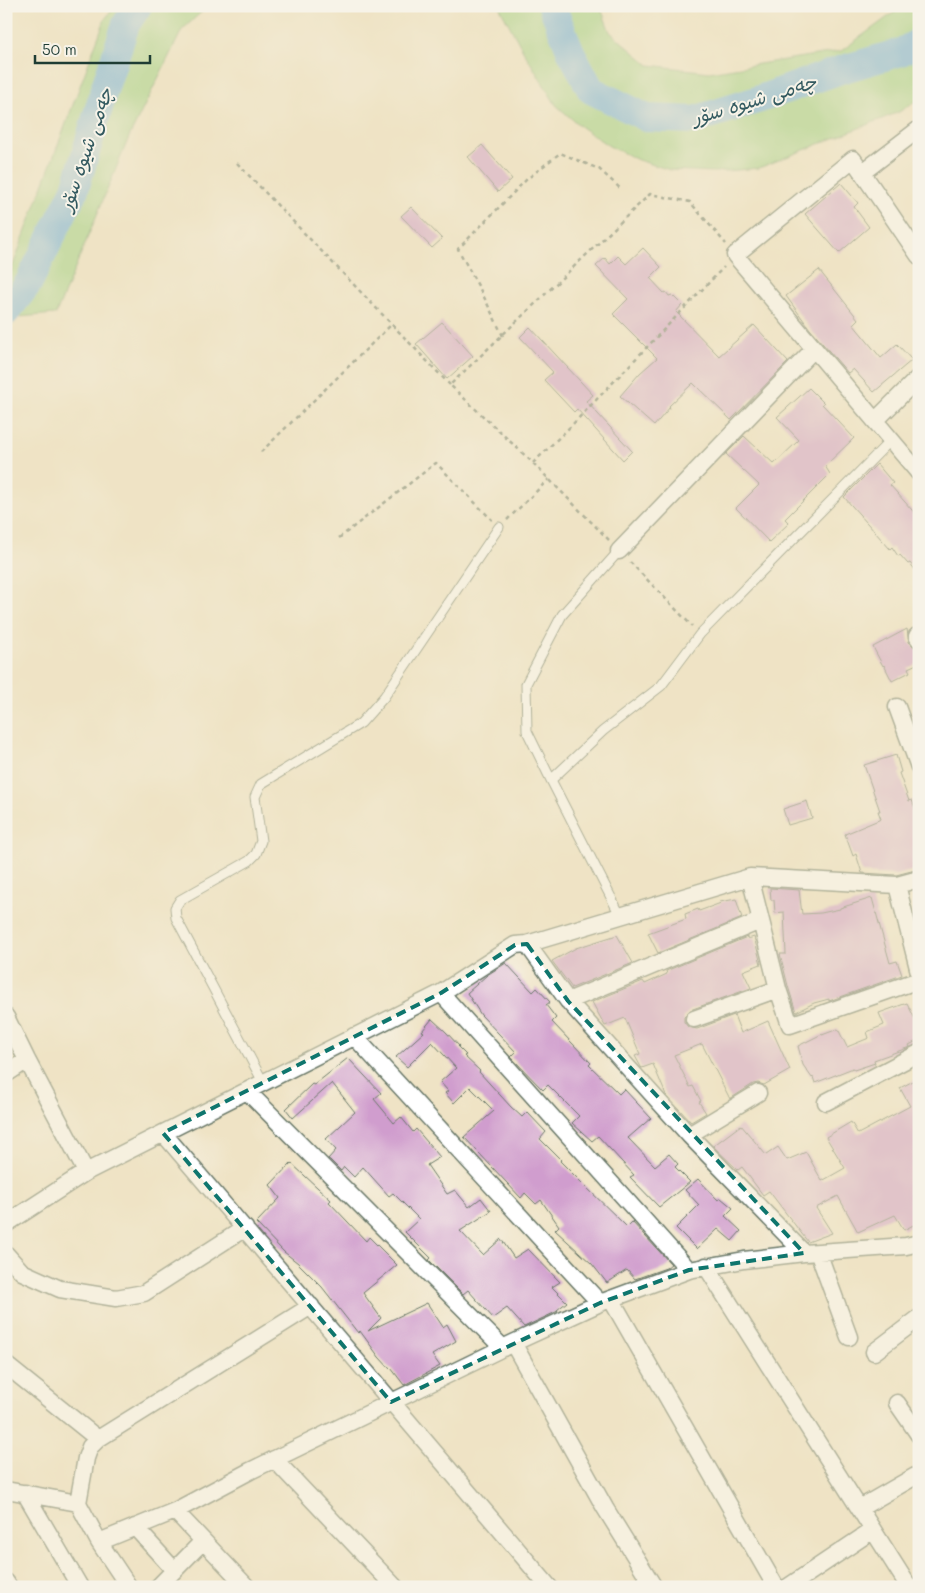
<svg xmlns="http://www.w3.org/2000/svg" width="925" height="1593" font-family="Mali,'Playpen Sans Arabic',sans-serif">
<rect width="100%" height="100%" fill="#f7f3e8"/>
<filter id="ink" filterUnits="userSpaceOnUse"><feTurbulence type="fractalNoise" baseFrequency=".02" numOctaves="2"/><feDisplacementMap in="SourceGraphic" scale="10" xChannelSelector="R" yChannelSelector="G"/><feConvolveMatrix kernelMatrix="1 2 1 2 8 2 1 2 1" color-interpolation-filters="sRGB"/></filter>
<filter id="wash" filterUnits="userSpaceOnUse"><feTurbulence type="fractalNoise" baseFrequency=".0096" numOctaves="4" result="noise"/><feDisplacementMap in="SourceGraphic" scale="20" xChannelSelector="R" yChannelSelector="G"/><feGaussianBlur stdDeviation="1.12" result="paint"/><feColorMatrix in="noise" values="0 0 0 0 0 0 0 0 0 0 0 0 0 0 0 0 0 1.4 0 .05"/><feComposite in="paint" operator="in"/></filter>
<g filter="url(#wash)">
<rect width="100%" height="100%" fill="#efe3c5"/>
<path fill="#9bd182" stroke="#5d875b" d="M115 6H208L182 30 129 137 56 314 6 318V291L9 276 105 19Z
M499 6H600L610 32 649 65 709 72 841 51 903 6H919V99L899 112 759 168 715 172 670 170 638 160 609 146 581 127 556 105 521 47Z"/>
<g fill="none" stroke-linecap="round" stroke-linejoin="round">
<path stroke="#6aaee0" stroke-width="28" d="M552 6 571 52 591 90 647 118 694 120 757 100 840 70 901 52 919 42
M6 312 28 284 75 189 106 84 126 24 138 6"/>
</g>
<g id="blocks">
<path fill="#d09dce" d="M482 145 512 179 498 192 468 157Z
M841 183 858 203 854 207 869 227 839 253 805 214Z
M411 207 442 239 432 248 401 216Z
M643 248 661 267 650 278 664 293 666 292 669 296 672 295 682 305 676 312 719 356 754 325 788 362 731 420 693 383 669 406 670 407 654 426 620 396 640 373 657 358 613 314 628 299 596 266 605 258 610 264 618 256 626 264Z
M819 270 858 319 853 324 881 358 897 344 912 360 874 392 853 369 848 373 810 329 786 296Z
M442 322 473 356 447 379 416 344Z
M530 327 593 395 586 401 632 451 623 460 577 409 574 412 544 380 553 372 520 337Z
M809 388 824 403 822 404 854 438 825 466 830 474 785 519 789 523 769 542 736 508 759 485 726 454 744 436 774 464 799 440 777 417Z
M877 464 893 483 890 485 919 518V575L910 563 908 564 900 555 898 556 892 547 890 549 844 497Z
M907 629 909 642 919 651V663L908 668 910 672 892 681 884 665 883 666 873 647Z
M896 755 901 772 899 773 909 801 912 800 919 819V869L896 875 862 873 856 854 853 856 845 834 881 819 878 811H880L864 765Z
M807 801 812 818 788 825 783 809Z
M770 888 799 890 802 914 821 913 840 909V908L872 898 890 963 897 961 902 975 829 1001V999L814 1003 796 1012 788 986 780 954H786L784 912 775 913 774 900H771Z
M736 899 742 918 658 953 648 933 686 919 685 914 698 909 699 911 721 903 720 902Z
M617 935 633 963 572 988 552 961 576 948Z
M747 937 748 939 754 937 761 964 743 971 751 988 690 1010 684 1017V1022L688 1027 697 1029 734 1015 741 1033 768 1021 790 1070 764 1085 758 1083 753 1084 730 1099 702 1044 674 1055 690 1087 693 1086 701 1101 699 1102 706 1113 691 1122 666 1095 653 1064 642 1068 641 1067 635 1056 640 1054 625 1018 605 1026 592 1002 643 981 645 984 667 974 666 971Z
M506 963 533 992 537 988 550 1002 546 1005 556 1018 552 1022 591 1063 589 1065 619 1094 624 1089 651 1118 628 1138 655 1166 669 1154 678 1164 675 1167 690 1182 659 1207 630 1177 634 1175 598 1136 592 1141 572 1123 579 1116 548 1085 543 1090 511 1057 516 1052 481 1015 467 993 487 975Z
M907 1003 916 1021 919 1019V1040L909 1045 910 1047 907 1048 874 1060 875 1063 854 1070 853 1068 815 1083 813 1077 812 1078 803 1065 798 1046 822 1034V1035L838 1029 847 1047 869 1038 867 1032 884 1025 879 1013Z
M432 1019 446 1032 459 1046 458 1047 466 1055 464 1056 480 1071 479 1072 511 1107 522 1117 527 1112 546 1132 540 1139 561 1160 560 1161 582 1183 627 1227 632 1222 671 1264 666 1268 635 1279 627 1270 607 1283 592 1264 555 1230 559 1226 541 1200 536 1204 525 1193 521 1198 464 1137 494 1111 470 1087 454 1103 445 1093 448 1091 440 1082 456 1068 432 1042 407 1067 396 1057 424 1032 422 1031Z
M348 1058 381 1093 374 1099 394 1123 401 1117 413 1132 416 1129 440 1157 427 1165 447 1194 455 1190 469 1207 481 1198 491 1211 460 1231 483 1255 501 1239 514 1258 528 1249 560 1282 552 1287 567 1302 557 1310 558 1311 524 1327 507 1308 493 1318 468 1290 463 1294 429 1260 431 1258 405 1232 419 1219 393 1193 389 1196 363 1167 354 1177 344 1167 341 1171 330 1160 328 1159 336 1150 326 1139 355 1112 332 1083 293 1118 286 1109 312 1084 314 1085Z
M915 1080 919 1087V1192L914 1195 919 1203V1222L904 1230 895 1215 858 1232 838 1196 816 1208 832 1233 808 1242 769 1191 763 1195 742 1167 738 1170 713 1146 741 1125 766 1155 778 1147 787 1160 806 1152 822 1181 845 1168 826 1137 851 1122 858 1134 910 1106 900 1088Z
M291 1163 331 1200 329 1202 366 1241 369 1237 397 1265 363 1293 381 1318 368 1331 427 1303 443 1327 447 1324 456 1341 432 1355 440 1366 404 1385 391 1368 390 1369 379 1357 360 1331 358 1333 322 1287 298 1263 284 1252 256 1223 280 1198 270 1185Z
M698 1179 718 1200 721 1198 733 1208 725 1216 741 1231 732 1241 718 1229 697 1249 676 1228 699 1205 685 1190Z"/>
</g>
</g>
<g filter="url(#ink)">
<use href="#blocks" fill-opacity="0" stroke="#687767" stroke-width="1"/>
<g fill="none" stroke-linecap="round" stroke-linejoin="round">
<g stroke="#687767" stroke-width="11">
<path id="service" d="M551 780 527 731 526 684 562 615 619 551
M620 915 551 780 603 731 661 686 700 634 891 440
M263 1082 176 918 175 908 180 900 249 861 256 854 261 841 255 797 261 784 361 723 384 697 499 527"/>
</g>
<g stroke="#687767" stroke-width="19">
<path id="minor" d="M863 172 919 129
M919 256 853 159 735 255 919 473
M875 421 919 377
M619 551 814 349
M917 636 919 639
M897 707 919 767
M750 877 778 989 790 1025 919 980
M897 885 919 972
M527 944 568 1001 689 1135 804 1253
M441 993 689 1270
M568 1001 760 921
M6 1017 27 1060 86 1172 441 993 515 945 527 944 750 877 897 885 919 879
M694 1019 778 989
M354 1036 600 1303
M6 1074 27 1060
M247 1091 503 1348
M826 1102 919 1053
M163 1133 549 1587
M689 1135 758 1093
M6 1224 86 1172
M818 1252 849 1337
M6 1254 22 1272 60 1289 116 1298 144 1293 245 1228
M706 1266 909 1587
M611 1299 776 1587
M311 1306 98 1439 90 1447 86 1458 78 1503 99 1542 175 1511 250 1471 513 1343 600 1303 689 1270 744 1260 804 1253 906 1246 919 1243
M513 1343 605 1508 654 1587
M874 1352 919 1318
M6 1365 98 1439
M897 1403 919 1435
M274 1459 395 1587
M6 1490 78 1503
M25 1493 80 1587
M860 1508 919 1474
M175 1511 247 1587
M135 1527 174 1570
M99 1542 129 1587
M6 1582 9 1587
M158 1587 203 1541
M788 1587 873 1530"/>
</g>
<path stroke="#687767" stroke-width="2.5" stroke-dasharray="4 4" stroke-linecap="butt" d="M237 163 450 385
M503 336 482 293 458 249 527 179 560 153 599 169 622 190
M261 452 392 324
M533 463 571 426 724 267
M507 520 549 479
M339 538 436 463 492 520
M609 540 533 463 450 385 650 194 690 202 726 244
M630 562 692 626"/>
<use href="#service" stroke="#fff" stroke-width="9"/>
<use href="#minor" stroke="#fff" stroke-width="16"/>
</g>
</g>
<path d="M0 0H925V1593H0ZM527 944 568 1001 804 1253 689 1270 600 1303 391 1402 163 1133 441 993 515 945Z" fill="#efe3c5" fill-opacity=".55" fill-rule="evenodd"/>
<path fill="none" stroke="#0f766e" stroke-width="4" stroke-dasharray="10 6" stroke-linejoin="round" d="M527 944 568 1001 804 1253 689 1270 600 1303 391 1402 163 1133 441 993 515 945Z"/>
<g text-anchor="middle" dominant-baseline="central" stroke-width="4" stroke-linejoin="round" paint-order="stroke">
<g font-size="19" font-style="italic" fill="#32595f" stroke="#f7f3e8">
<text transform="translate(754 99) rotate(-17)">چەمی شیوە سۆر</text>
<text transform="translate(85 149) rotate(-71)">چەمی شیوە سۆر</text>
</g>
</g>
<rect width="925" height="1593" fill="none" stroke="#f7f3e8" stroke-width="25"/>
<path d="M35 55v8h115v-8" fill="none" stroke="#1f3d34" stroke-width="2.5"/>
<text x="42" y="55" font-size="15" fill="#1f3d34" stroke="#f7f3e8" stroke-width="4" paint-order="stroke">50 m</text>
</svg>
